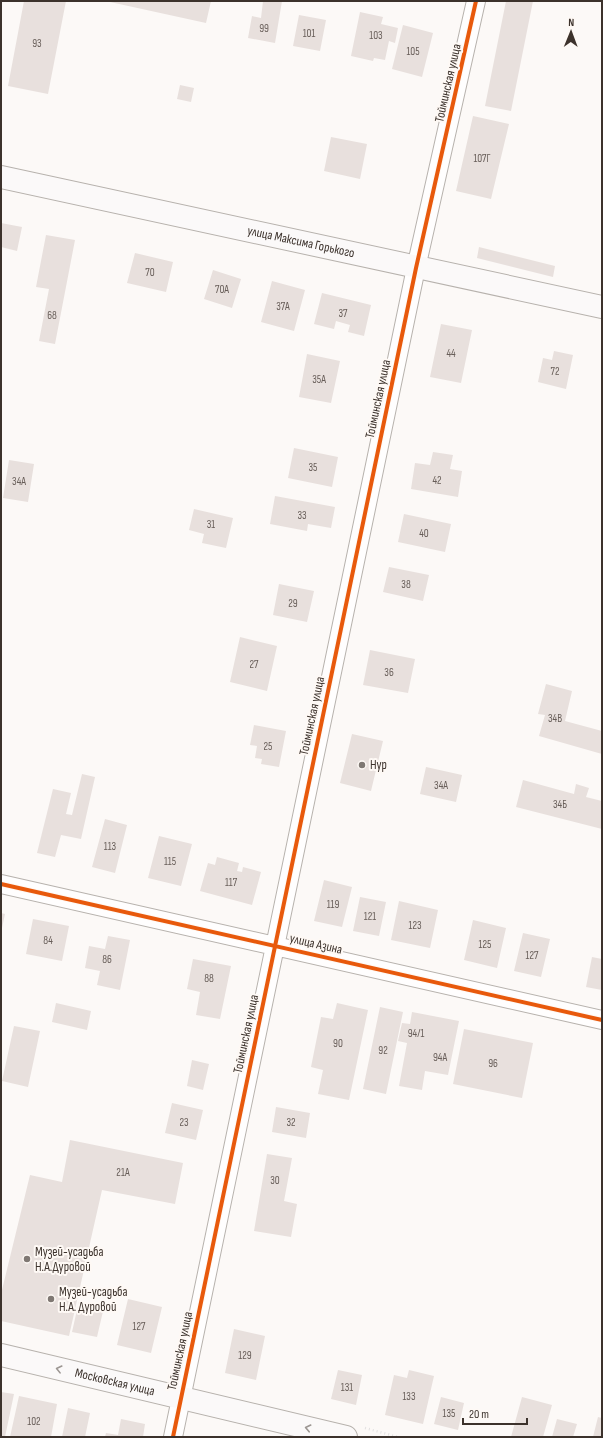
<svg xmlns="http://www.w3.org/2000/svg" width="603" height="1438" font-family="'Sofia Sans Condensed',sans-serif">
<rect width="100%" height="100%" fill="#fcf9f7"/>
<path fill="#e8e0dd" d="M24 1H66L48 94 8 86Z
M110 1H211L206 23 110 2Z
M263 1H282L275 43 248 38 252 16 261 18Z
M506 1H533L511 111 485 106Z
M360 12 383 17 381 24 398 28 395 43 389 41 385 60 374 58 373 61 351 56Z
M299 15 326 20 320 51 293 46Z
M403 25 433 33 422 77 392 69Z
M180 85 194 88 191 102 177 99Z
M473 116 509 124 491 199 456 191Z
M331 137 367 144 360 179 324 171Z
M1 223 22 227 17 251 1 247Z
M46 235 75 240 55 344 39 341 49 289 36 287Z
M479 247 555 266 553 277 477 258Z
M135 253 173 262 166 292 127 283Z
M213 270 241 279 232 308 204 299Z
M272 281 305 290 294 331 261 322Z
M322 293 371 305 364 336 348 332 350 325 336 321 334 329 314 324Z
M441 324 472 330 461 383 430 377Z
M554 351 573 355 566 389 538 382 543 358 552 360Z
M307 354 340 361 331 403 299 397Z
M294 448 338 457 332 487 288 478Z
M433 452 453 455 450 469 462 471 458 497 411 489 415 463 430 465Z
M9 460 34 464 28 502 3 498Z
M275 496 335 507 331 528 308 524 307 531 270 524Z
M194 509 233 518 226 548 202 543 204 534 189 530Z
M404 514 451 524 445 552 398 542Z
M389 567 429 575 423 601 383 592Z
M279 584 314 591 307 622 273 615Z
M240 637 277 646 267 691 230 682Z
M370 650 415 659 408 693 363 685Z
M546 684 572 691 565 721 602 731V754L539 736 545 715 538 714Z
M254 725 286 731 279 767 261 764 262 759 255 758 257 746 250 745Z
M352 734 383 741 371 791 340 783Z
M426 767 462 775 456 802 420 794Z
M82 774 95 777 81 839 61 835 55 857 37 853 53 789 71 793 66 814 72 815Z
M523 780 574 794 576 784 589 788 586 797 602 801V829L516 807Z
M105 819 127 825 115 873 92 867Z
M159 836 192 844 181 886 148 878Z
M217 857 239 863 237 871 242 872 243 867 261 872 252 905 200 891 208 863 215 865Z
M324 880 352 887 342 927 314 921Z
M360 897 386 902 379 936 353 931Z
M399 901 438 910 430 948 391 940Z
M1 913 5 914 2 928H1Z
M33 919 69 926 62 961 26 954Z
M473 920 506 928 497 968 464 960Z
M523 933 550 939 541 977 514 971Z
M108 936 130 940 120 990 97 985 100 971 85 968 89 946 105 949Z
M592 957 602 959V990L586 987Z
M193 959 231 966 220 1019 196 1015 200 992 187 989Z
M56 1003 91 1011 87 1030 52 1022Z
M337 1003 368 1010 349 1100 318 1094 323 1070 311 1067 321 1017 333 1019Z
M380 1007 403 1012 386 1094 363 1089Z
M412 1012 459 1021 448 1075 425 1071 422 1090 399 1086 407 1043 398 1041 402 1023 410 1024Z
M14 1026 40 1031 28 1087 2 1081Z
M464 1029 533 1043 522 1098 453 1084Z
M192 1060 209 1064 203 1090 187 1086Z
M172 1103 203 1110 196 1140 165 1133Z
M276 1107 310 1113 306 1138 272 1132Z
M70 1140 183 1163 175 1204 102 1190 69 1336 1 1321V1294L30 1175 62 1182Z
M267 1154 292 1158 284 1201 297 1204 291 1237 254 1231Z
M128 1299 162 1307 151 1353 117 1345Z
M79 1301 104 1307 97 1337 72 1332Z
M234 1329 265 1336 256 1380 225 1373Z
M338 1370 362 1375 356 1405 331 1399Z
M409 1370 434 1376 423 1424 385 1415 394 1375 407 1378Z
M1 1392 14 1394 5 1437H1Z
M19 1396 57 1404 51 1437H10Z
M441 1397 464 1403 458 1430 434 1424Z
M522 1397 552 1405 543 1437H511Z
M68 1408 90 1413 85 1437H62Z
M598 1417 602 1418V1437H593Z
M121 1419 145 1424 143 1437H105L106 1433 118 1435Z
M557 1419 577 1424 573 1437H552Z"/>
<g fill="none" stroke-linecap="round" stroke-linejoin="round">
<g stroke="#b7b2ad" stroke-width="20">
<path id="street" d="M1 884 602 1020
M173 1437 416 268 476 1"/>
</g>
<g stroke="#b7b2ad" stroke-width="24">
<g id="secondary">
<path id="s1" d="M1 177 602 307"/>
<path id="s2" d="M1 1355 346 1437"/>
</g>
</g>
<path stroke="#e3e2e2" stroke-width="2.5" stroke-dasharray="1 3" stroke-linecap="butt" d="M365 1428 398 1437"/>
<use href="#street" stroke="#fffefe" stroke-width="18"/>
<use href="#secondary" stroke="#fbf9f9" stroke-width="22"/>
<g stroke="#fef9f5" stroke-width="6">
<path id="cycleway" d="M1 884 602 1020
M173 1437 416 268 476 1"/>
</g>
<use href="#cycleway" stroke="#e8590c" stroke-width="4"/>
</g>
<defs><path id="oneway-chevron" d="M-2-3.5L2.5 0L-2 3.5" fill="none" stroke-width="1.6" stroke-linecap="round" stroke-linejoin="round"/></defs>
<g stroke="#9c9692">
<use href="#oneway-chevron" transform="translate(59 1369) rotate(-166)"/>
<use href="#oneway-chevron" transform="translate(308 1428) rotate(-167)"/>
</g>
<g fill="#7f7873" stroke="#fef9f5" stroke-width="1.5">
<circle cx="362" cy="765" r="4"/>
<circle cx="27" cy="1259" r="4"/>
<circle cx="51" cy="1299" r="4"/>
</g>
<g text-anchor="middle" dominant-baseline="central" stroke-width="4" stroke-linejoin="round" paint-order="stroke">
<g font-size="11" fill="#685e59">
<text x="264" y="28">99</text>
<text x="309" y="33">101</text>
<text x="376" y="35">103</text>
<text x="37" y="43">93</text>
<text x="413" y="51">105</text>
<text x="482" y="158">107Г</text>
<text x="150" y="272">70</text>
<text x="222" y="289">70А</text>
<text x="283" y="306">37А</text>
<text x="343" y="313">37</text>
<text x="52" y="315">68</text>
<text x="451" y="353">44</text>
<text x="555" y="371">72</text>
<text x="319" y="379">35А</text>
<text x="313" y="467">35</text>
<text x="437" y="480">42</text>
<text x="19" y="481">34А</text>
<text x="302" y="515">33</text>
<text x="211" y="524">31</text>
<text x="424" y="533">40</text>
<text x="406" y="584">38</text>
<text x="293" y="603">29</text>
<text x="254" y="664">27</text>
<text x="389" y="672">36</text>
<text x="555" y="718">34В</text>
<text x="268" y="746">25</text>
<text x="441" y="785">34А</text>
<text x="560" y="804">34Б</text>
<text x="110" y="846">113</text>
<text x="170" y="861">115</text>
<text x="231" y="882">117</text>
<text x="333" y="904">119</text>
<text x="370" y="916">121</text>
<text x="415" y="925">123</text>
<text x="48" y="940">84</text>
<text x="485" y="944">125</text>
<text x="532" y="955">127</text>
<text x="107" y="959">86</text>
<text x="209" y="978">88</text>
<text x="416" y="1033">94/1</text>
<text x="338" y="1043">90</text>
<text x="383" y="1050">92</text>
<text x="440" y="1057">94А</text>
<text x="493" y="1063">96</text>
<text x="184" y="1122">23</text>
<text x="291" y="1122">32</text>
<text x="123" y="1172">21А</text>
<text x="275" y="1180">30</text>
<text x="139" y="1326">127</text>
<text x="245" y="1355">129</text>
<text x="347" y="1387">131</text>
<text x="409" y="1396">133</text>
<text x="449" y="1413">135</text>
<text x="34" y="1421">102</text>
</g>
<g font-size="13" fill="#3c322c" stroke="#fef9f5">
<text transform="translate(448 83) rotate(-77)">Тойминская улица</text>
<text stroke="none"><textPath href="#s1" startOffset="307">улица Максима Горького</textPath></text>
<text transform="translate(378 399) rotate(-78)">Тойминская улица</text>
<text transform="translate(312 716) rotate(-78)">Тойминская улица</text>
<text transform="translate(316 944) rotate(13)">улица Азина</text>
<text transform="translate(246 1034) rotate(-78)">Тойминская улица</text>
<text transform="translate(180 1351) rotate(-78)">Тойминская улица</text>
<text stroke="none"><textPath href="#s2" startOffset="117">Московская улица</textPath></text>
</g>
<g font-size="13" fill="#3c322c" stroke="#fef9f5" text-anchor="start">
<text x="370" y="765">Нур</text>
<text x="35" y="1252">Музей-усадьба<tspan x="35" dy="15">Н.А.Дуровой</tspan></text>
<text x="59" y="1292">Музей-усадьба<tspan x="59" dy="15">Н.А. Дуровой</tspan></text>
</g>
</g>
<rect width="603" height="1438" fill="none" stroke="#3c322c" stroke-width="4"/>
<g transform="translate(571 32) rotate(1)" stroke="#fef9f5" stroke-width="3" paint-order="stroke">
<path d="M0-3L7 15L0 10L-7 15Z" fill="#3c322c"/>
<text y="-6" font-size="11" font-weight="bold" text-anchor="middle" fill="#3c322c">N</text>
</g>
<path d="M463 1418v6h64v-6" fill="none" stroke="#3c322c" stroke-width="2"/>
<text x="469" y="1418" font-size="12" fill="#3c322c" stroke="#fef9f5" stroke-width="3" paint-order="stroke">20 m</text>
</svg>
